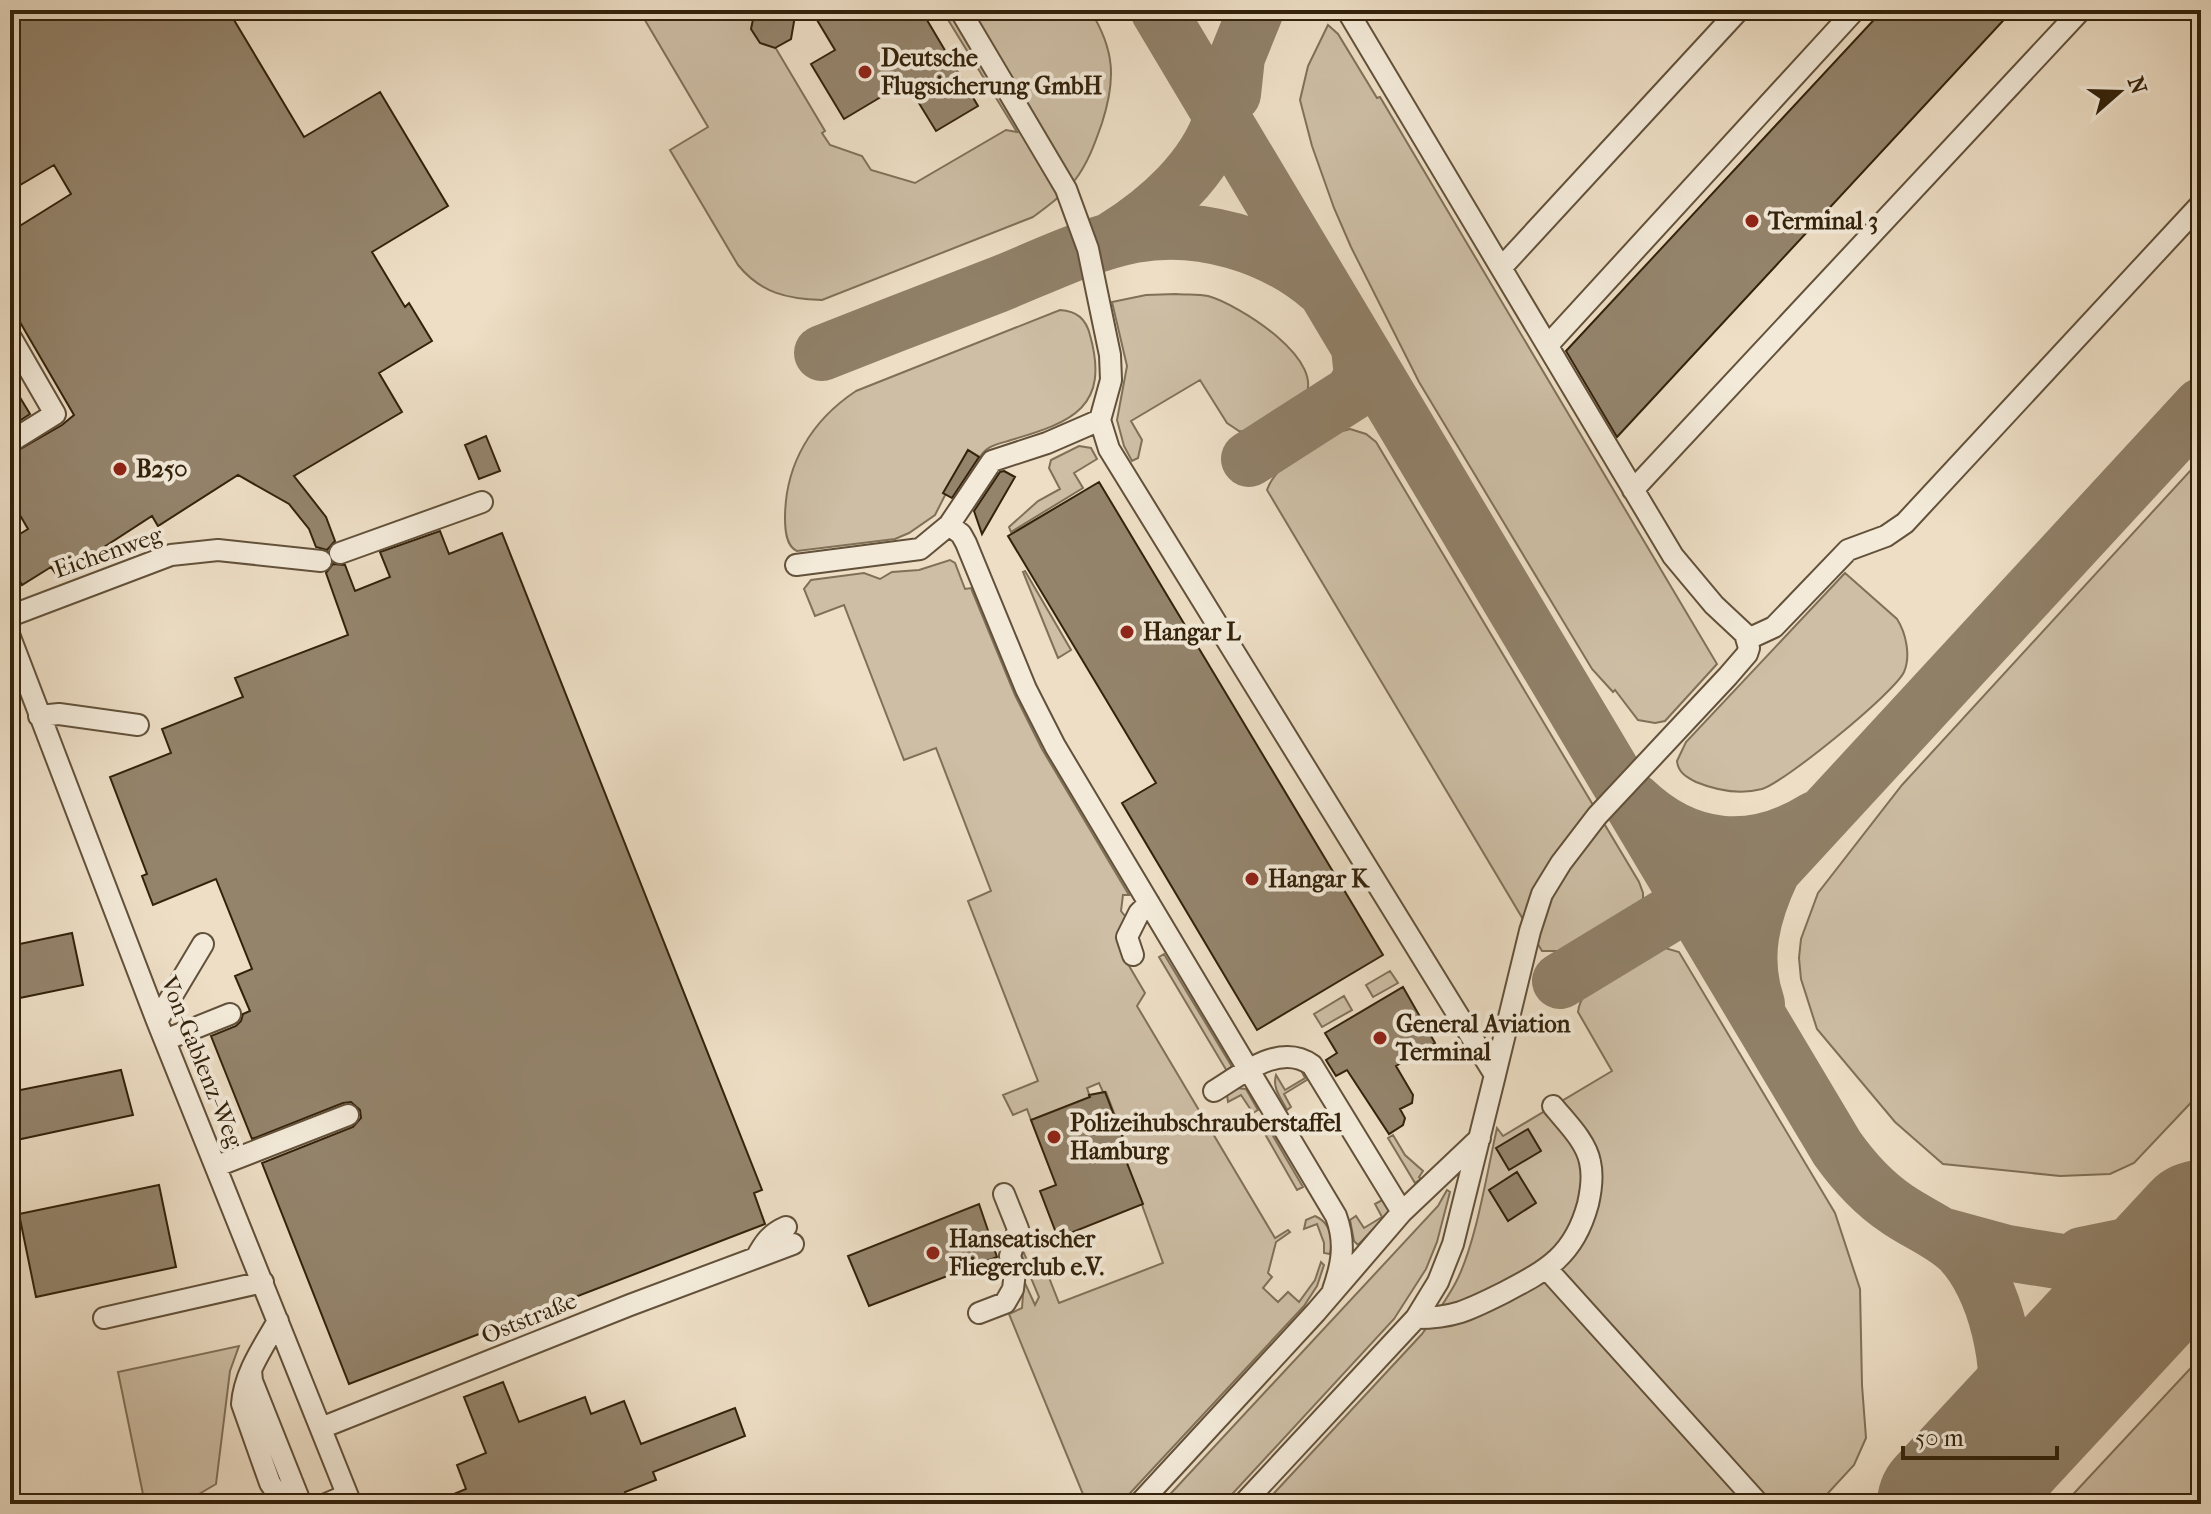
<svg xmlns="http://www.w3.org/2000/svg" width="2211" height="1514" font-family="'IM FELL French Canon',serif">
<rect width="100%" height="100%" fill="#eddec5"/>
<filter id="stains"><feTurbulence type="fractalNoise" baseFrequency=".0025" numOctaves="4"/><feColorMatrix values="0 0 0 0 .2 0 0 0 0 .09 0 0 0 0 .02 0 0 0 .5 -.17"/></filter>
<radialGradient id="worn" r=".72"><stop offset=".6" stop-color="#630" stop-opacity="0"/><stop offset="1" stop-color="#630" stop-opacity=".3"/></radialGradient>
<path fill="#cdbea5" stroke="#807058" stroke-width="2" d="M639 10H753L825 131 822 133 830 145 862 156 871 170 915 183 1006 130 1017 132 942 10H1090C1115 50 1116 79 1102 123 1095 143 1088 163 1075 180 1063 195 1048 206 1033 217L822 300C787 299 761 293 738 265L670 150 708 127Z
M1328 25 1338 34 1377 98 1380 97 1717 664 1665 721 1655 723 1638 720 1615 690 1613 692 1592 669 1419 382 1351 247 1334 208 1312 146 1300 100 1308 66Z
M1176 294C1187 295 1198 294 1208 296 1238 304 1331 362 1303 400L1250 432 1239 431 1227 423 1200 380 1131 421 1142 440 1138 458 1132 461 1124 446 1117 420 1127 366 1112 302 1146 295Z
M1060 310C1077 311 1086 319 1090 335 1110 407 1073 422 1011 440 999 444 987 445 980 457L968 450 935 515 909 533 895 539 797 551C786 546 785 530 785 518 785 464 812 420 856 391Z
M1350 429 1366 434 1376 442 1639 882 1643 893V901L1636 916 1578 951H1542L1267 490C1276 463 1323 435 1350 429Z
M1079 446 1091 448 1097 459 1074 473 1083 488 1011 532 1009 527 1038 501 1060 489 1049 468 1051 460Z
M2201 459V1092L2134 1163 2110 1174 2060 1176 1943 1164 1895 1122 1817 1029 1801 979 1799 958 1801 939 1818 893 1902 785Z
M950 560 955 563 965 589 971 588 1015 695 1042 749 1129 895H1123L1121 911 1125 916H1129L1125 959 1145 993 1137 1006 1275 1238 1288 1230 1290 1232 1276 1242 1268 1273 1272 1277 1263 1288 1278 1302 1288 1292 1299 1302 1315 1280 1321 1262 1324 1265 1317 1286 1304 1306 1120 1504H1087L1009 1314 1022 1308 1024 1281 1035 1305 1039 1297 1021 1254 1024 1253 1033 1275 1046 1270 1059 1303 1163 1263 1125 1158 1130 1155 1106 1092H1103L1099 1083 1087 1088 1090 1097 1031 1120 1027 1109 1013 1115 1003 1095 1038 1081 968 901 991 891 936 748 904 760 844 605 815 616 804 589 811 580 864 573 880 579 892 572 919 570Z
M1025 571 1071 650 1058 658 1023 572Z
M1845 573 1897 619C1906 633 1911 656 1904 672 1894 693 1785 782 1762 789 1739 795 1718 791 1696 782 1686 777 1678 772 1677 761L1686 742Z
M1658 946 1679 952 1835 1213 1860 1289 1862 1385 1866 1438 1854 1465 1818 1504H1264L1422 1334C1434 1317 1446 1301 1456 1282 1476 1244 1487 1172 1497 1128L1503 1136 1612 1071 1578 1012C1581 982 1632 954 1658 946Z
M1164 954 1231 1065 1232 1069 1228 1073 1159 957Z
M1390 971 1398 983 1373 997 1366 985Z
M1344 996 1352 1010 1322 1027 1314 1014Z
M1297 1062 1310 1078 1284 1094 1291 1107 1287 1110C1281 1098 1272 1088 1276 1075L1285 1090 1305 1078Z
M1235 1088 1246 1089 1258 1110 1253 1113 1241 1095 1228 1102 1227 1095Z
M1262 1117 1303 1187 1297 1190 1257 1120Z
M1393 1135 1405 1155 1423 1171 1419 1177 1421 1179 1415 1183 1388 1138Z
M1447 1190 1450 1192 1437 1242 1426 1269 1394 1319 1223 1504H1161L1438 1206Z
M1386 1198 1390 1209 1388 1214 1358 1245 1354 1241 1350 1220 1356 1216 1364 1228 1382 1217 1375 1204Z
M1315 1216C1331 1223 1333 1238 1330 1254L1324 1253V1243L1317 1224 1304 1229 1306 1220Z
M239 1346 230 1371 216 1484 182 1504H145L118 1372Z
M2201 1357V1504H2064Z"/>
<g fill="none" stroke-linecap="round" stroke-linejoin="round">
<path stroke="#908068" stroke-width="56" d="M1158 10 1837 1148C1854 1172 1873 1193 1897 1209 1917 1223 1941 1232 1959 1249 1996 1285 2015 1371 2003 1421 1999 1439 1987 1454 1978 1470
M1233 94 1237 57 1256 10
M1113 239C1158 211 1206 169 1222 117 1228 97 1232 76 1237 57
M822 353C880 330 939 307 997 285 1042 267 1088 244 1134 235 1199 223 1272 245 1321 287
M1249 459 1352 393 1362 376 1359 348
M1633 800C1687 852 1752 858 1815 819
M1560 981 1723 882
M1757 1004C1741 957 1752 914 1773 870L2201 406
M1941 1235 2007 1253 2201 1284
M2082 1255 2146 1242 2201 1215"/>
<path stroke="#908068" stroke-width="138" d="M1946 1504 2201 1229"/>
</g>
<path fill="#94846c" stroke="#33220b" stroke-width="2" d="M10 10H228L304 137 380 92 448 206 372 252 405 307 409 303 432 341 379 373 402 412 294 476 326 517 335 541 327 550 316 547 309 529 289 504 238 475 158 526 152 516 58 577 51 567 22 585 10 564V540L28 529 10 498V455L62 425 74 415 10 305V232L71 194 54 165 10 191Z
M755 10H796L791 39 775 48 760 43 751 29Z
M811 10H921L978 106 936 131 906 82 844 119 811 64 835 50Z
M1883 10H2013L1617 437 1566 351Z
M10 381 30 414 10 427Z
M486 436 500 471 479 479 465 445Z
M968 450 979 457 952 498 943 493Z
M1004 471 1015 477 982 534 974 511 1000 472Z
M1099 482 1383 955 1257 1030 1122 803 1156 783 1008 536Z
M440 531 449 554 502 533 762 1190 754 1193 765 1224 349 1384 262 1163 353 1127 361 1118 360 1110 351 1102 343 1103 252 1139 211 1036 236 1026 241 1021 243 1014 250 1011 235 976 252 969 216 879 153 905 142 876 147 874 110 777 171 753 162 729 243 697 235 678 348 635 326 573 333 564 345 565 355 591 390 577 380 552Z
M72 933 83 985 10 1000V946Z
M1403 987 1435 1043 1396 1066 1413 1095 1412 1103 1400 1109 1405 1118 1403 1125 1389 1134 1347 1070 1336 1076 1326 1060 1337 1053 1325 1033Z
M121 1070 133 1115 12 1141 10 1092Z
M1105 1092 1130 1156 1125 1158 1143 1204 1058 1238 1040 1191 1056 1185 1031 1120 1090 1097 1089 1095Z
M1528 1129 1541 1151 1509 1170 1496 1148Z
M1517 1172 1536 1203 1508 1221 1489 1190Z
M159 1185 176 1267 36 1297 19 1214Z
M979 1204 997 1257 869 1306 848 1256Z
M503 1382 519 1422 585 1397 591 1414 624 1401 641 1444 735 1408 745 1436 653 1472 656 1480 625 1492 630 1504H430L466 1489 457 1465 486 1453 464 1397Z"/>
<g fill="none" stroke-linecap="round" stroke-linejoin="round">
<g stroke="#62513a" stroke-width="24">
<path id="minor" d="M1347 10 1673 556 1714 605 1745 634 1749 648 1747 654 1728 676 1597 816 1561 863 1542 894 1530 931 1495 1075
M1501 268 1739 10
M10 336 55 414 10 442
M1548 345 1855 10
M1100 420 1109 449 1495 1075 1453 1244 1438 1282 1416 1318 1243 1504
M1633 490 2081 10
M949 525 961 534 966 543 1026 689 1055 746 1336 1216C1346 1243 1342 1264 1333 1290
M340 553 482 502
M796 565 920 549 949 525 992 461 1047 443 1100 420 1111 380 1110 355 1088 249 1066 189 960 10
M10 616 171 555 218 550 321 561
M10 637 157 1021 351 1504
M1748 639 1774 627 1848 550 1886 536 1905 523 2201 204
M39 716 59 714 138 725
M1133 955 1127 937 1139 913 1149 903
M157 1021 203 944
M165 1040 230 1014
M1214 1091C1242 1074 1280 1042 1312 1065L1402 1212
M217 1166 348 1115
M756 1258C764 1243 770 1234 786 1227
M1547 1269 1759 1504
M979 1313 1005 1303 1013 1289 1015 1272 1010 1256 1018 1229 1004 1194
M104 1318 263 1282
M1416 1318C1454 1318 1469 1310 1503 1293 1547 1270 1574 1256 1588 1204 1591 1191 1593 1175 1590 1162 1586 1141 1566 1122 1553 1106
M278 1321C263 1347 244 1374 242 1404L270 1483 278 1495 291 1504
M251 1370 252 1381 301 1504
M321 1428 630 1305 793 1244
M326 1504 347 1495
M1139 1504 1316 1312 1402 1212 1480 1138"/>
</g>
<use href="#minor" stroke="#f3ead9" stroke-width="20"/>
</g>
<g fill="#8f2418" stroke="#f3ead9" stroke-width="3">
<circle cx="865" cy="72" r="8"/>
<circle cx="1752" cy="221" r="8"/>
<circle cx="120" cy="469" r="8"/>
<circle cx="1127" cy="632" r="8"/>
<circle cx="1252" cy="879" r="8"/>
<circle cx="1380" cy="1038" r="8"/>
<circle cx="1054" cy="1137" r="8"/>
<circle cx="933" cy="1253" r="8"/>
</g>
<g text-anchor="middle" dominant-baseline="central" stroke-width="8" stroke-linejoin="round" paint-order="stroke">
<g font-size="24" font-weight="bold" fill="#33220b" stroke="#f3ead9" text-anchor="start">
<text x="881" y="58">Deutsche<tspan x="881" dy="28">Flugsicherung GmbH</tspan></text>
<text x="1768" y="221">Terminal 3</text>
<text x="136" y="469">B250</text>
<text x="1143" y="632">Hangar L</text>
<text x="1268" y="879">Hangar K</text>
<text x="1396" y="1024">General Aviation<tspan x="1396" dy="28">Terminal</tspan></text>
<text x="1070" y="1123">Polizeihubschrauberstaffel<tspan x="1070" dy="28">Hamburg</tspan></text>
<text x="949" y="1239">Hanseatischer<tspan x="949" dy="28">Fliegerclub e.V.</tspan></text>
</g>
<g font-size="24" fill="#33220b" stroke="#f3ead9">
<text transform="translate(108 552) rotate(-19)">Eichenweg</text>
<text transform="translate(202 1062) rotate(68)">Von-Gablenz-Weg</text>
<text transform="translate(529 1318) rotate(-22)">Oststraße</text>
</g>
</g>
<rect width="2211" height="1514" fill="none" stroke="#eddec5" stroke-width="40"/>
<rect x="12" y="12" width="2187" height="1490" fill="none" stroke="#33220b" stroke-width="4"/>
<rect x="20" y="20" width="2171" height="1474" fill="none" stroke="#33220b" stroke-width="2"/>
<g transform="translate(2119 92) rotate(70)" stroke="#f3ead9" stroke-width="6" paint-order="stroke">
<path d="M0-6L14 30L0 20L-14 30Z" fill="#33220b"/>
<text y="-12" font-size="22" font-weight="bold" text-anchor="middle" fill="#33220b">N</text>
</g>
<path d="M1903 1446v12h154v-12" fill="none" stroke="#33220b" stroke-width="4"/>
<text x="1915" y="1446" font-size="24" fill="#33220b" stroke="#f3ead9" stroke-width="6" paint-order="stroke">50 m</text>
<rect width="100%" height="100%" filter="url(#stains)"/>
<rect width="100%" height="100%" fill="url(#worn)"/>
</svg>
